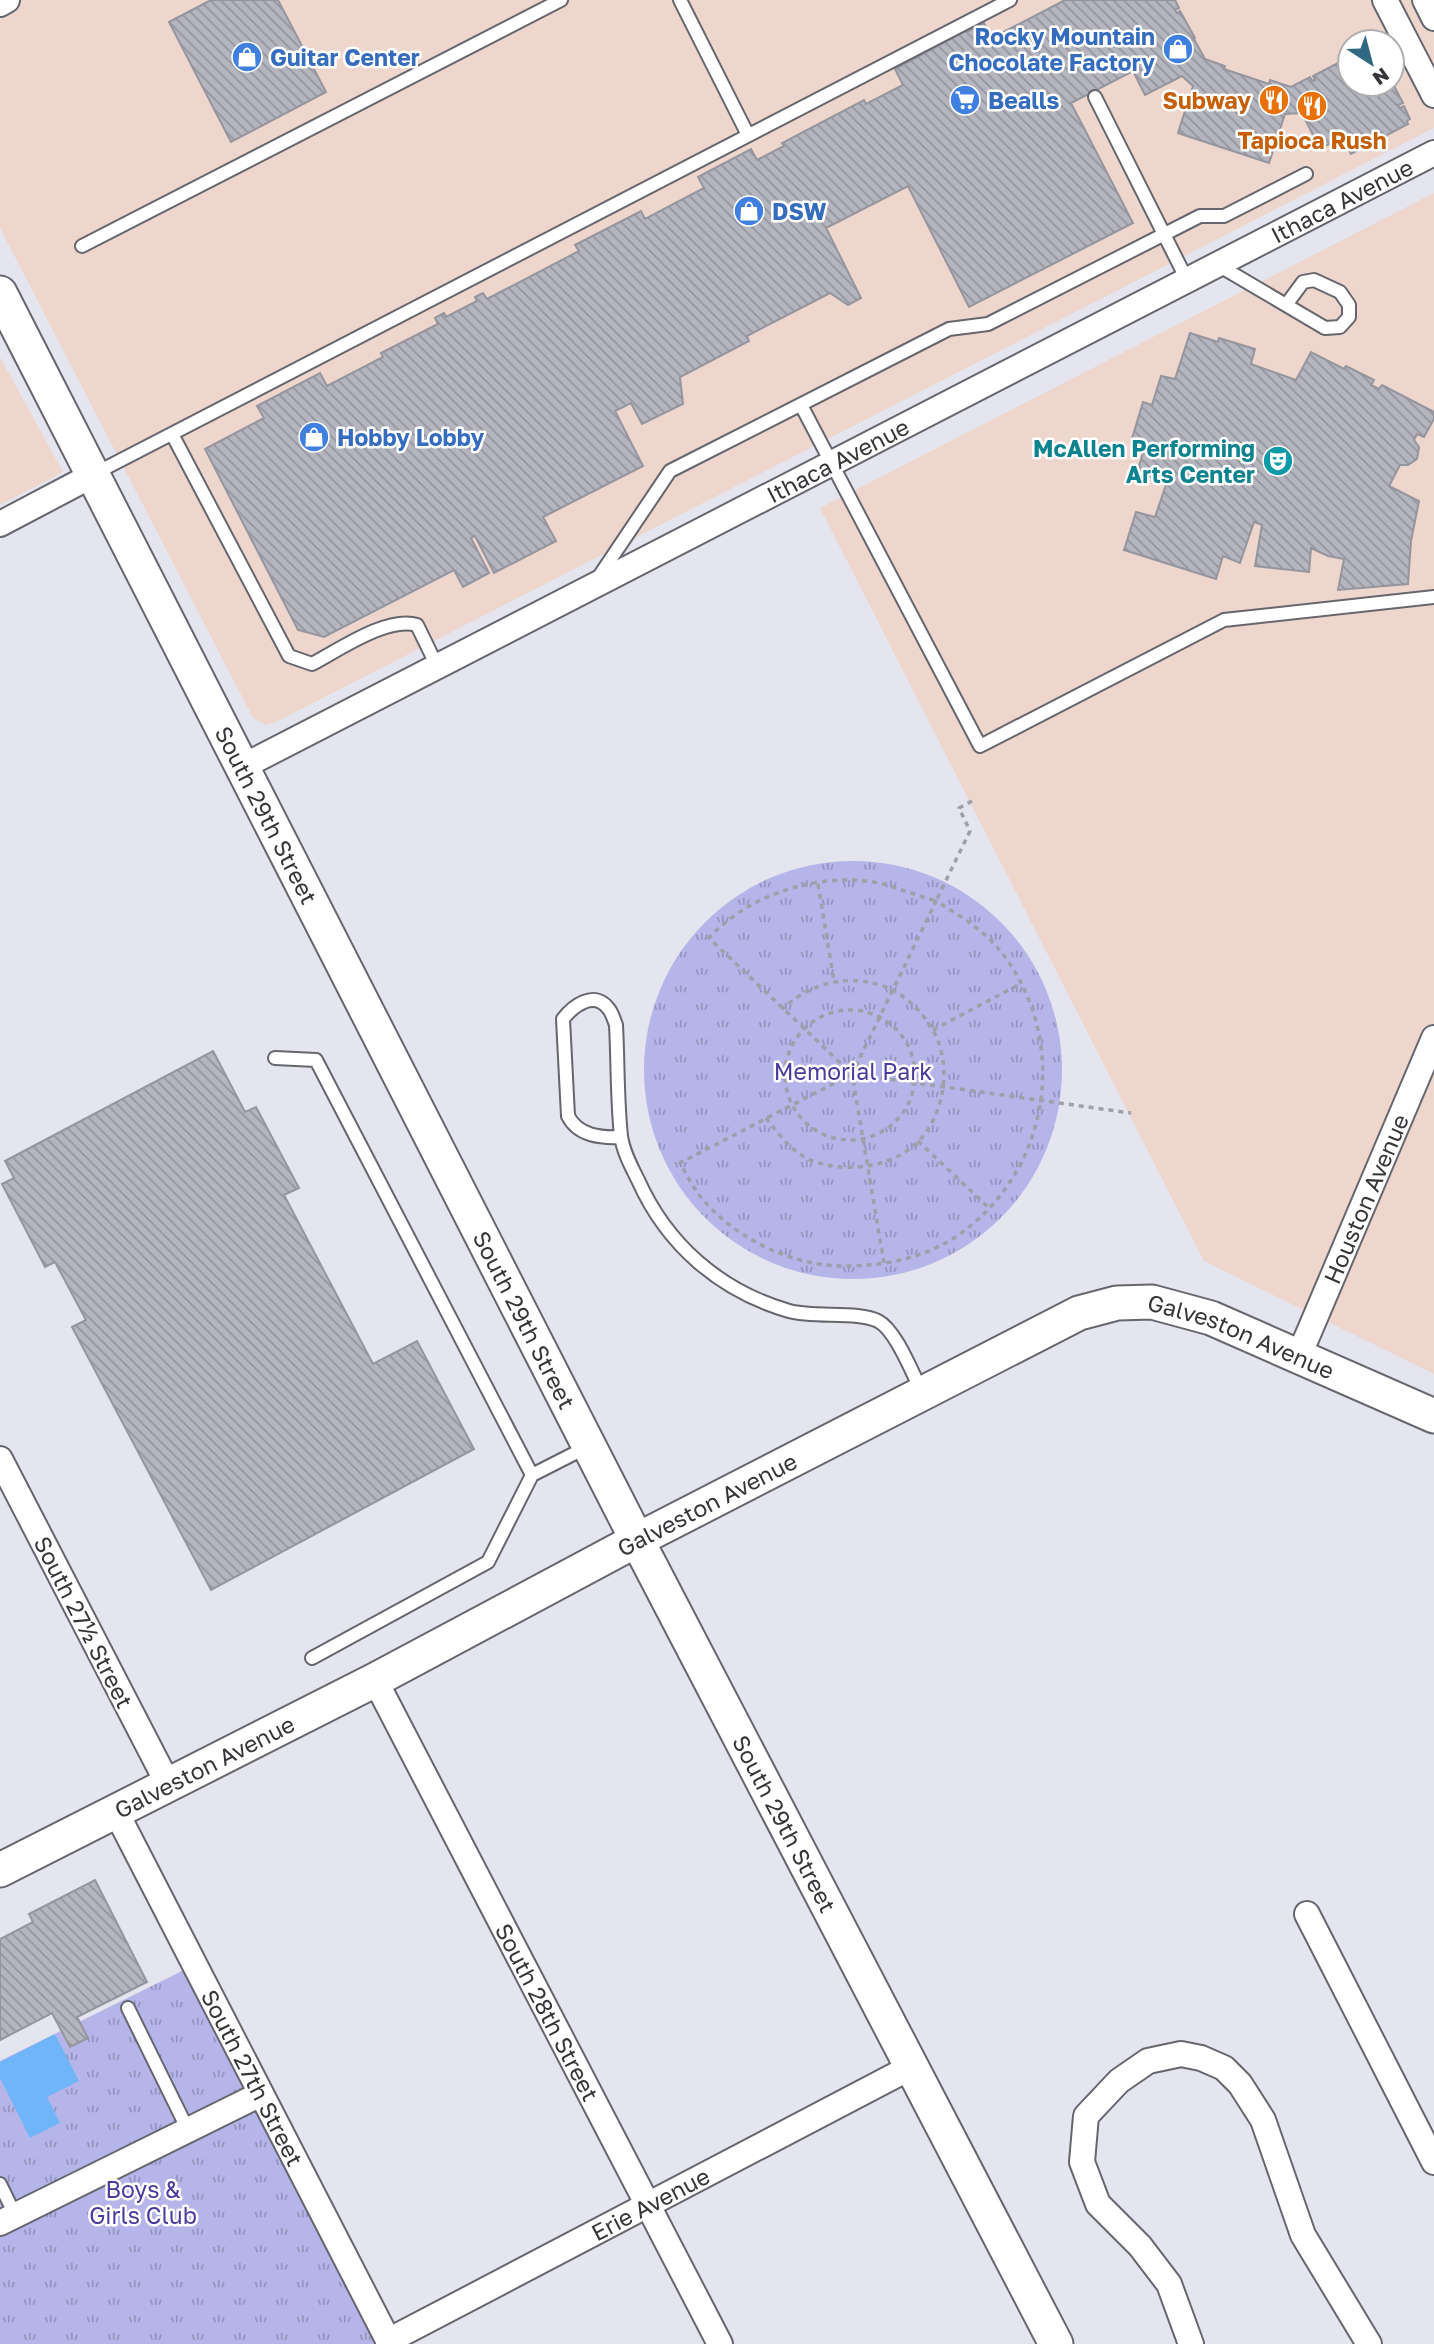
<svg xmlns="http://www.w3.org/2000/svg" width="1434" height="2344" font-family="'Golos Text',sans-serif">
<defs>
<pattern id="grass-tufts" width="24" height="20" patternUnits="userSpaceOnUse" patternTransform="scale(1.75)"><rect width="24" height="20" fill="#b5b5ea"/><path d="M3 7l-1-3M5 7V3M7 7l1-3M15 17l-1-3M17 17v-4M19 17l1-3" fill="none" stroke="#9494bf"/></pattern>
<pattern id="building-back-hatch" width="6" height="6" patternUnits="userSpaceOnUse" patternTransform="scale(1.75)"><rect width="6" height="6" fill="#b5b5bf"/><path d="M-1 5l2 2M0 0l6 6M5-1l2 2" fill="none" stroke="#94949c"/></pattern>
</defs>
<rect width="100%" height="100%" fill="#e4e5ef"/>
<path fill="#eed6cd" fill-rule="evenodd" d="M0 0H1434V128L274 723 265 725 253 718 0 228ZM1350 42H1392V84H1350Z
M1434 193V1374L1204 1261 820 508Z
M0 357 63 472 0 505Z"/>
<path fill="url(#grass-tufts)" d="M644 1070a209 209 0 1 1 418 0a209 209 0 1 1-418 0Z
M184 1970 253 2107 378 2344H0V2061Z"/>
<path fill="#71b5f9" d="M55 2034 79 2081 47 2097 60 2123 30 2138 0 2078V2062Z"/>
<path fill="url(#building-back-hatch)" stroke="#95959f" stroke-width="2" d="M211 0H278L326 92 231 142 169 22Z
M1065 0H1175L1179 8 1175 10 1177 13 1180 11 1195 38 1192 40 1194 39 1205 59 1225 66 1224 69 1269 84 1270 80 1291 87 1310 77 1312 81 1315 80 1313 76 1338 63 1340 66 1342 65 1340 61 1350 56V84H1392V82L1403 103 1398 105 1400 108 1404 106 1410 119 1407 121 1408 124 1351 154 1342 137 1320 149 1302 113 1285 114 1269 163 1178 133 1193 86 1182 76 1145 95 1133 71 1071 103 1133 223 969 307 908 186 826 228 861 298 848 305 830 293 747 336 749 341 680 377 683 404 642 424 631 403 615 411 643 466 543 517 556 541 494 573 475 536 471 538 489 573 463 587 454 570 324 637 298 630 205 449 264 418 257 406 320 373 327 386 383 357 381 353 438 324 435 318 444 313 446 317 477 301 475 297 483 293 487 299 579 251 575 245 641 211 645 219 704 188 698 177 751 149 757 160 784 146 782 143 864 100 866 104 903 85 895 69 967 30 968 31 984 23 992 38Z
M1190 333 1218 342 1219 338 1255 349 1251 364 1296 380 1311 352 1344 369 1346 366 1374 380 1371 385 1379 389 1382 385 1434 412V419L1424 437 1417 434 1414 440 1419 447 1417 459 1408 465H1400L1389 486 1419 501 1411 541 1408 584 1338 590 1344 559 1328 556 1311 548 1309 572 1255 566 1262 525 1254 522 1240 563 1223 556 1216 579 1124 550 1136 512 1155 517 1167 482 1137 472 1145 447 1131 442 1143 402 1152 405 1161 376 1175 379Z
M213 1051 245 1112 256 1107 299 1188 284 1195 373 1364 417 1341 474 1449 211 1590 72 1327 86 1320 55 1262 45 1267 2 1184 14 1178 5 1161Z
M95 1880 147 1982 77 2017 88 2038 70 2047 52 2013 0 2040V1939L33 1922 29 1914Z"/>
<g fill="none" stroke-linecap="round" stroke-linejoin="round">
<g stroke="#66666f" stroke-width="16">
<path id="lane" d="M680 0 748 135
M1095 97 1187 280
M82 246 561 0
M1218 265 1325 328 1340 327 1349 317V305L1340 292 1314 280 1303 282 1286 305
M801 405 980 746 1224 620 1434 597
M172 434 289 656 312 664C339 650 387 616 417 625L437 666
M94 474 1010 0
M598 578 670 471 949 329 988 324 1200 216H1224L1306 174
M275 1058 316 1060 532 1475
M621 1137C601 1138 578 1136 568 1116L563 1019C573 1006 594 990 608 1008 612 1012 614 1020 616 1025 618 1061 617 1099 621 1136 623 1151 631 1166 638 1180 667 1245 720 1291 789 1311 814 1318 859 1311 878 1321 896 1330 913 1375 922 1392
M312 1658 488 1562 532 1475 587 1447
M128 2008 188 2130
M0 2184 15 2215"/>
</g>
<g stroke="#66666f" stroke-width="28">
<g id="street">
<path d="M1385 0 1434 95"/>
<path d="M1425 0 1434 18"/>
<path d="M0 4 7 0"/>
<path d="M0 524 93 475"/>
<path id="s1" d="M242 767 1434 153"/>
<path id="s2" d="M1298 1358 1434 1038"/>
<path d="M0 1459 168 1784"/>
<path id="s3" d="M375 1680 720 2344"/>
<path id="s4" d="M115 1810 390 2344"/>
<path d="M1307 1914 1434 2162"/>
<path d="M0 2223 261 2094"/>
<path id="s5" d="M388 2341 913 2066"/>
<path d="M1191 2344 1169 2284 1140 2246 1098 2204 1082 2162 1086 2116 1119 2081 1148 2061 1181 2054 1201 2058 1224 2068 1240 2084 1263 2120 1303 2235 1369 2344"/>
</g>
</g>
<g stroke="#66666f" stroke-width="37">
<g id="secondary">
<path id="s6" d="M0 293 637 1540 1056 2344"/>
<path id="s7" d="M0 1870 375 1680 637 1540 1079 1313 1117 1303 1152 1302 1211 1318 1434 1416"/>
</g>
</g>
<path stroke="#9e9fa7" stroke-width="3.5" stroke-dasharray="5 5" stroke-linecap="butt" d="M972 801 959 808 970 831 936 901C915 895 894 886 873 882 816 873 748 895 709 938L852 1074 1131 1113
M818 884 834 981
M785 1075a65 65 0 1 1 130 0a65 65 0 1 1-130 0Z
M933 1030 1020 984
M852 1074 680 1163C686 1174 692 1185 699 1195 732 1236 785 1263 837 1266 877 1267 919 1260 954 1238 1049 1175 1072 1044 1002 953 984 930 960 916 936 901L852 1074 884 1263
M766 1118C778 1133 790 1150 808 1159 842 1174 890 1169 918 1142 947 1112 953 1058 929 1024 917 1006 900 991 880 985 843 974 810 984 782 1009
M918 1141 989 1208"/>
<use href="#lane" stroke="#fff" stroke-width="12"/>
<use href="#street" stroke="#fff" stroke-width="24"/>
<use href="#secondary" stroke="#fff" stroke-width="33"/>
</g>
<defs>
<g id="shop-disc" transform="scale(1.575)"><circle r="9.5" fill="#3f7fe0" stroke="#fff"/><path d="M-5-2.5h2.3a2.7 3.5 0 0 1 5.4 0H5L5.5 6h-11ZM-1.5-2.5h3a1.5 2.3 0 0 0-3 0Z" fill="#fff"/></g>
<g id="supermarket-disc" transform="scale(1.575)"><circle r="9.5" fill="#3f7fe0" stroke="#fff"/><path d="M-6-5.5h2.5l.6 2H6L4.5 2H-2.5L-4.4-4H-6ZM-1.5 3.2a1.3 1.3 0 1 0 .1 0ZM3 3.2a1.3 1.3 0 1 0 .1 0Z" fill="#fff"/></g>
<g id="restaurant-disc" transform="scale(1.575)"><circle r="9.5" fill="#e8710a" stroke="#fff"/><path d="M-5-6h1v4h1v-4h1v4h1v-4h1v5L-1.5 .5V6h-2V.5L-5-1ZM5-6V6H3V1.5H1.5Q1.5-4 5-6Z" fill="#fff"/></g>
<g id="theatre-disc" transform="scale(1.575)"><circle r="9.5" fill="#0f9aa8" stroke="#fff"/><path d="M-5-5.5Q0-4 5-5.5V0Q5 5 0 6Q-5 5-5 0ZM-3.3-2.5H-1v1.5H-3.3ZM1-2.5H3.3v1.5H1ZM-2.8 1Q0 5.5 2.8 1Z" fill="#fff"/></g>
</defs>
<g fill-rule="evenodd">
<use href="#shop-disc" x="1178" y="49"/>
<use href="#shop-disc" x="247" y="57"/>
<use href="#supermarket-disc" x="965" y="100"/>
<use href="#restaurant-disc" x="1274" y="100"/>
<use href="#restaurant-disc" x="1312" y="106"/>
<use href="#shop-disc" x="749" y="211"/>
<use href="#shop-disc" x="314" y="437"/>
<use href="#theatre-disc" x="1278" y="461"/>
</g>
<g text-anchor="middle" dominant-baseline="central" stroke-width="5" stroke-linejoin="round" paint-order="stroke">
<g font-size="23" font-weight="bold" fill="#366cbe" stroke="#fff" text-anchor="start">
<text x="1155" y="36" text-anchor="end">Rocky Mountain<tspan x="1155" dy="26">Chocolate Factory</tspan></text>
<text x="270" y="57">Guitar Center</text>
<text x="988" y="100">Bealls</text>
<text x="772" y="211">DSW</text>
<text x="337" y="437">Hobby Lobby</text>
</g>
<g font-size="23" font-weight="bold" fill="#c56008" stroke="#fff" text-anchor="end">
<text x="1251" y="100">Subway</text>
<text x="1312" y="140" text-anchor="middle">Tapioca Rush</text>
</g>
<g font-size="23" fill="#36363a" stroke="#fff">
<text stroke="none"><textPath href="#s1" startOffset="1237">Ithaca Avenue</textPath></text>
<text stroke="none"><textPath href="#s1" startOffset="670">Ithaca Avenue</textPath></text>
<text stroke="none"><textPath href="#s6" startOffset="586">South 29th Street</textPath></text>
<text stroke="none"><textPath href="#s2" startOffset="173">Houston Avenue</textPath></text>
<text stroke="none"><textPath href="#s6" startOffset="1153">South 29th Street</textPath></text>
<text stroke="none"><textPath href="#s7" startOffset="1384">Galveston Avenue</textPath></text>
<text stroke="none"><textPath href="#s7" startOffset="796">Galveston Avenue</textPath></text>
<text transform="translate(84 1622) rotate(63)">South 27½ Street</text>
<text stroke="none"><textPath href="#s7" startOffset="229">Galveston Avenue</textPath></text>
<text stroke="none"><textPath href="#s6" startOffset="1720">South 29th Street</textPath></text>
<text stroke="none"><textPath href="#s3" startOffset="374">South 28th Street</textPath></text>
<text stroke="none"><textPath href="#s4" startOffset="301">South 27th Street</textPath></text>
<text stroke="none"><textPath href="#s5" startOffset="296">Erie Avenue</textPath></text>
</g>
<g font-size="23" font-weight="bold" fill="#0d838f" stroke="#fff" text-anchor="end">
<text x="1255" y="448">McAllen Performing<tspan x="1255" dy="26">Arts Center</tspan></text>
</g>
<g font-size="23" fill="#493a9b" stroke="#fff">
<text x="853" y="1071">Memorial Park</text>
<text x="143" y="2189">Boys &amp;<tspan x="143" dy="26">Girls Club</tspan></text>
</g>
</g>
<g transform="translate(1371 63) rotate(144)"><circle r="33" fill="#ffffff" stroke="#afafb0" stroke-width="2"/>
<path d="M0-5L12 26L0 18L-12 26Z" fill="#306882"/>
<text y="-10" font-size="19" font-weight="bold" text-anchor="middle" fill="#36363a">N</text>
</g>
</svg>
